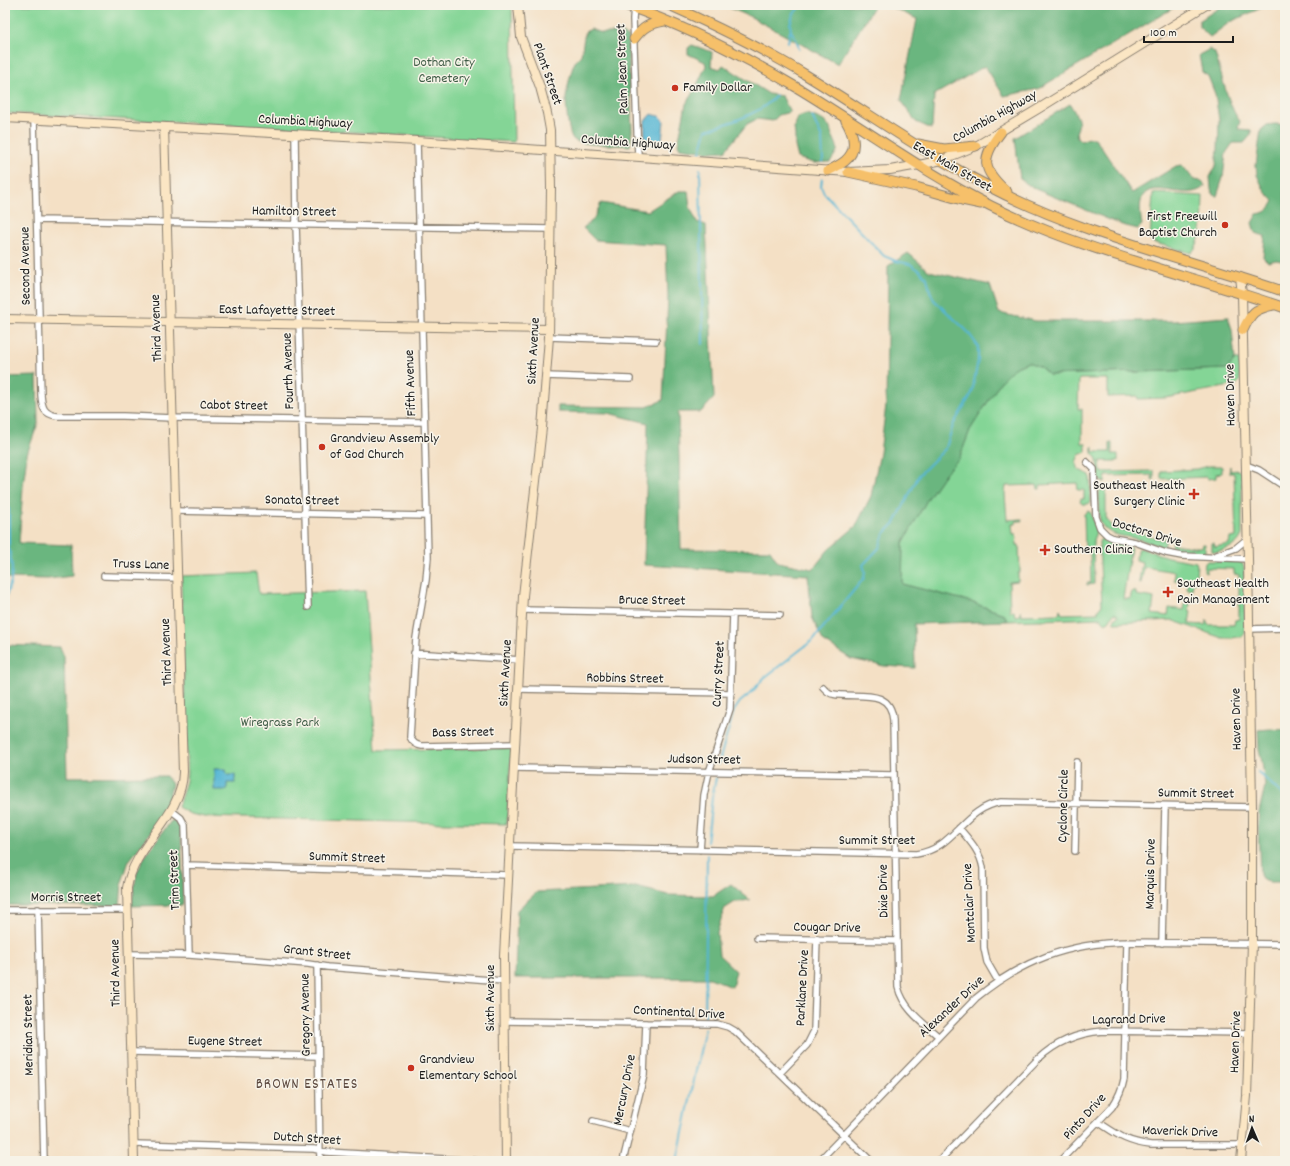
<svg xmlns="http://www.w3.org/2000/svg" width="1290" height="1166" font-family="Dekko,sans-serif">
<rect width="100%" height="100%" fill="#f7f3e8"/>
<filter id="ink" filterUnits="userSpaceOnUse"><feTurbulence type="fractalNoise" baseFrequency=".025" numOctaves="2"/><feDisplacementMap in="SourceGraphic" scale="8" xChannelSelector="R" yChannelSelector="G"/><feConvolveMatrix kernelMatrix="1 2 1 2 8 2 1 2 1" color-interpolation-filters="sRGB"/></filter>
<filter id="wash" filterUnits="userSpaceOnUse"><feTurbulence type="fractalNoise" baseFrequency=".012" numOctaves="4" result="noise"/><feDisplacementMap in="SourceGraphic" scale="16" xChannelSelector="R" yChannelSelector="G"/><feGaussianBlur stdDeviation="0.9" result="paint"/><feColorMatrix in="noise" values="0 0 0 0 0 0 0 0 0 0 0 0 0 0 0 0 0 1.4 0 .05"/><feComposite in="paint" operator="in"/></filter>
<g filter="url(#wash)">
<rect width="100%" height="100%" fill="#f4e0c5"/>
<path fill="#84d596" stroke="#507859" d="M5 5H512L514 142 272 127 5 113Z
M1153 193 1203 196C1202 213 1204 241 1191 253L1152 242 1150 239Z
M1235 360H1239L1240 379 1239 382 1236 385 1165 398 1138 399 1137 396 1108 397V379H1079L1078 409H1082V443L1086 444V452L1079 455 1076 462 1079 470 1090 475 1091 502C1088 505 1083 505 1080 502L1081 499H1084V490H1078L1077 483 1040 485V489H1038L1037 485 1006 486 1005 494 1007 520 1022 519V521H1016V524H1012L1013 534H1016L1017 545H1019L1020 573H1018V581L1009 582 1010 611H1014L1015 616 1020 615V611L1021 610 1022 615 1059 614 1060 609 1062 614 1098 613V610L1102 605 1099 542 1100 540 1104 538 1117 543 1129 545 1131 547 1123 599H1130L1132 591 1136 592V595L1154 598 1152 614 1168 616 1169 608 1184 610 1185 602 1190 603 1189 610 1191 611 1189 624 1205 625 1207 620 1208 625H1234L1235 620 1239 619V575L1234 574V569L1207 568 1206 573 1204 572 1205 563 1207 561H1238L1242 563 1244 567 1245 633 1243 636 1232 638H1222L1171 620 1115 623 1113 622 1118 615 1114 613 1109 621 1105 623 1103 622 1102 618 1007 621 1004 614 968 601 902 584 903 543 928 498 946 472 959 459 970 430 1001 381 1014 368 1028 362 1041 367 1049 375 1227 369Z
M1110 443H1112V454H1118V461H1100L1101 472 1154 471V480L1152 479V475L1106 476 1105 482 1100 481 1098 479 1097 459 1092 453V447H1093V452H1110Z
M1209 466H1221L1222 467V473L1216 474V478L1208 479 1207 477 1161 479V472L1162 471 1197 469Z
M1230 466V471L1238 470 1242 473V535C1237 547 1227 549 1215 552L1212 551V543H1214L1215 547 1229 544 1230 538 1236 537 1234 473H1229Z
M1103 488 1106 490V517L1107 520 1111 524V528L1137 532 1163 540 1166 535 1167 536 1164 546 1161 547C1153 544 1146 541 1137 539 1124 535 1105 537 1100 520 1098 511 1099 501 1099 492Z
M1088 511 1091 513 1096 532 1093 540 1094 584 1087 585V583H1091L1090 551H1085L1084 514Z
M1174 539 1175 541 1174 544 1192 547H1202L1203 544H1205V553L1192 554 1172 550 1171 547 1173 540Z
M1140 548 1168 557 1196 562 1197 565 1195 583H1193L1192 590 1187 589 1188 582 1174 580 1175 572 1144 567 1141 583 1139 582 1142 562 1136 560 1137 550Z
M256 573 259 594 365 591 376 750 509 748 511 751 507 824 400 822 205 817 190 814 178 807 186 781 187 773 181 576Z"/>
<path fill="#6bb67f" stroke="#44694e" d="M723 5H875L838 64 751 17Z
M887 5H1178L1038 89 1004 96 985 66 934 95 932 129 916 122 901 100 917 19Z
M1223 5H1268L1230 22 1210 37 1199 27V21Z
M591 29 602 33H622L628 37 632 131 630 146C617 144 583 146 574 140 568 136 566 106 566 98 567 90 571 69 575 62 576 59 579 57 581 55L585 32Z
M692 45 712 52 711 66 720 69 723 65 769 94 782 96 790 112 779 115 773 121 757 119 747 124 725 151 708 152 680 148 678 144 686 104 697 85 706 66 705 62 688 54V48Z
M1210 49 1215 53C1220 69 1229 109 1240 121L1238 129 1251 130V135L1244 143H1233L1226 153 1223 178 1217 196 1213 195 1211 189 1210 177 1216 166 1218 150 1219 120 1215 94 1208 76 1202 72 1199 55Z
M1070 104C1076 115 1082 121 1076 132L1077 137 1081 141 1088 138H1095L1132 193 1176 166 1182 165 1194 180 1202 181 1205 186C1183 208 1130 161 1142 225L1138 229 1122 225 1033 188 1020 179 1015 138Z
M806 114C815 117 825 119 830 128 831 131 831 134 833 137 840 151 838 150 830 162L813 163 798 158 795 146V135L794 128 798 117Z
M1275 124 1285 125V264L1282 261 1276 260 1268 262 1263 257 1265 236 1255 233 1252 223 1257 214C1266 213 1270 209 1274 201L1265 192 1257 175 1256 165 1261 130 1267 125Z
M679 191H688L690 207 697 222 706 225 714 398 701 412H678L681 549 770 550 778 562 813 569 828 550 856 526 871 496 880 453 886 405 888 266 908 253 929 271 990 285 999 313 1036 321H1174L1228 317 1232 329 1235 360 1227 369 1049 375 1040 367 1028 362 1014 368 1001 381 970 430 959 459 946 472 928 498 903 543 902 584 968 601 1004 614 1007 621 914 624 915 668 884 666 851 659 823 641 812 617 808 575 644 565 648 423 608 413 558 412V406L647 407 663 400 668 298 666 245 595 240 583 228 593 220 601 203 648 211Z
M37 376 38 423 27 454 23 487 19 543 71 545 72 576 48 579 5 578V377Z
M5 645 60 647 64 656 67 777 166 776 172 784 165 814 129 861 122 882 120 906 5 905Z
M1270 729 1285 730V882H1269L1263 880 1260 875 1258 824 1259 812 1265 786 1262 762 1259 749 1258 730Z
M174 820 178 821 181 824 183 905 131 906 137 872 146 854 171 821Z
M731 884 750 900 735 902 724 909 717 933 719 955 736 971 732 987 710 978H515L517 910 537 892 636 887 668 895 713 896Z"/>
<path fill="#55b6d4" stroke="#386978" d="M651 114 659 116 664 121 662 141C659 144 656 144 652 144 642 144 645 129 645 121Z
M214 769H226L227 775H235V783H227V790H214Z"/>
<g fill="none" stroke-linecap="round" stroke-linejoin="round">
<path stroke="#55b6d4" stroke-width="2" d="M788 42 790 32
M799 49 796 39 791 31 790 24 793 15 801 5
M812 116 822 138 823 162
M700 153 706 130C729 123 762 114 776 95
M700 169 703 344
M5 505 9 509V547L12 567 11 581 5 600
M718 765 734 711 740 702 751 693 764 678 813 640 864 578 865 571 863 565 879 548 884 534 895 523 919 475 946 448 953 425 972 393 978 360V346L967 331 934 300 930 291 927 278 919 270 910 264 896 261 884 256 824 193 821 186 822 179
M1258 772 1285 797
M707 842 712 798 716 778
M705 1019 707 855
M677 1161 705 1028"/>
</g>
</g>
<g filter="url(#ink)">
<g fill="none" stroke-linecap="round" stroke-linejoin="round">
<g stroke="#887e70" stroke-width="8">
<path id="street" d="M634 5 633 19 638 157
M34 120 41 395C42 408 44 414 57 416H123L173 418 424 422
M295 134 296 224 308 607
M417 141 428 557 426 580 416 638 410 737C413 743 416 745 422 746L515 744
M37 220 550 229
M549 337 656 341
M546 376 630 379
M1087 462 1094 469 1096 517 1100 528 1107 535 1113 538 1135 542 1166 553 1182 556 1248 559
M1246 465 1259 470 1285 487
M176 511 427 516
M1214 556 1236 548 1247 539
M104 576 178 578
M522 610 780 615
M1249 629 1285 628
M414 653 520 660
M823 687C826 690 829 694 833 694 855 699 891 686 893 720L898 987C903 1008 922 1022 938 1036
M518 689 731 693
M514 768 894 775
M172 811 181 818 185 825 189 955
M959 828C970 841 980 851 983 868L984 948 987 962 998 981
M510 846 916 854C955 849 962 809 1001 802L1252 807
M700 850 704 795 709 772 730 709 733 614
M1075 851 1077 762
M186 865 508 875
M38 909 44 1161
M5 910H127
M757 938 897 941
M1162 943 1165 806
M128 954 189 955 308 964 327 967 503 981
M317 965 320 1161
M504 1021 717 1024 728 1027 735 1031 871 1161
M131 1052 318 1056
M780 1073 807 1045 814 1031 817 939
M593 1121 630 1131
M1098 1122C1118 1135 1126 1142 1151 1145H1243
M134 1144 314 1149 327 1152 479 1161
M623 1161 644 1075 646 1023
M819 1161 976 998C1021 961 1068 943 1127 942L1285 944
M939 1161 1038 1059C1056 1042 1078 1033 1103 1031L1250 1033
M1060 1161 1112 1107C1118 1098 1122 1090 1124 1079L1127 942"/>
</g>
<g stroke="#887e70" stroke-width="10">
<path id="secondary" d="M5 118 417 141 848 172 890 170 919 165 942 160 976 146 1038 109 1206 5
M1240 277 1242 294 1248 559 1252 807V943L1247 1096 1241 1161
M5 319 549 329
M134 1161 127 888C134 844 182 818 183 772L164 127
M506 1161 504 956 523 596 542 428 549 337 551 188 550 130 547 113 540 87 521 37 518 5"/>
</g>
<g stroke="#887e70" stroke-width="11">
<path id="primary" d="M625 5C685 26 742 55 796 87 861 126 923 172 991 206 1084 252 1187 274 1285 308
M669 5C716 26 762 48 806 75 867 112 925 154 988 186 1081 235 1186 258 1285 292
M634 39C644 26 649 24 664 21
M1001 132C980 159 982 170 1007 192
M918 144 944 149 976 146
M828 171C834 168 840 165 845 161 859 150 853 133 846 121
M848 172 916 187 962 200 981 204
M1243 330C1251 313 1254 309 1273 305"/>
</g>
<use href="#street" stroke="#fff" stroke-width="5.5"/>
<use href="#secondary" stroke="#fbe6c4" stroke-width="8"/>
<use href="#primary" stroke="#f6c06b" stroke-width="9"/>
</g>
</g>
<g fill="#c8321e" stroke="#f7f3e8" stroke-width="1.5">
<circle cx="675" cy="88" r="4"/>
<circle cx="1225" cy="225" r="4"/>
<circle cx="322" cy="447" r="4"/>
<path d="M1192 488h4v4h4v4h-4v4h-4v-4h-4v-4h4z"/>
<path d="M1043 544h4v4h4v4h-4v4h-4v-4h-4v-4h4z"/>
<path d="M1166 586h4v4h4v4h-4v4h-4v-4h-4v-4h4z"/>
<circle cx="411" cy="1068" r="4"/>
</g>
<g text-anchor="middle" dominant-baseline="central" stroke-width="3" stroke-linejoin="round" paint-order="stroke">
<g font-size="14" fill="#405d47" stroke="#f7f3e8">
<text x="444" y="63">Dothan City<tspan x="444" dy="16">Cemetery</tspan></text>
<text x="280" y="723">Wiregrass Park</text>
</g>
<g font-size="14" fill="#1c1c1c" stroke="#f7f3e8">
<text transform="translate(623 69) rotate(-92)">Palm Jean Street</text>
<text transform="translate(547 74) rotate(71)">Plant Street</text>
<text transform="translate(995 117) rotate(-29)">Columbia Highway</text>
<text transform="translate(305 122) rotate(3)">Columbia Highway</text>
<text transform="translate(628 143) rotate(4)">Columbia Highway</text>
<text transform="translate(952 167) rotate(30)">East Main Street</text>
<text transform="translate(294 212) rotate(1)">Hamilton Street</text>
<text transform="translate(26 266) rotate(-91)">Second Avenue</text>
<text transform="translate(277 311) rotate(1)">East Lafayette Street</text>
<text transform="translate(157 328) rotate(-92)">Third Avenue</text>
<text transform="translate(534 351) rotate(-87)">Sixth Avenue</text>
<text transform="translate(289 371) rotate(-92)">Fourth Avenue</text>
<text transform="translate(411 383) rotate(-92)">Fifth Avenue</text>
<text transform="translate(1231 395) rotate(-91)">Haven Drive</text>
<text transform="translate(234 406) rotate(1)">Cabot Street</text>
<text transform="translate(302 501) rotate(1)">Sonata Street</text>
<text transform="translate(1147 533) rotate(17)">Doctors Drive</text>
<text transform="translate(141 565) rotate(2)">Truss Lane</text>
<text transform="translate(652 601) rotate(1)">Bruce Street</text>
<text transform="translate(167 652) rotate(-92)">Third Avenue</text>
<text transform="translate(506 673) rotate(-87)">Sixth Avenue</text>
<text transform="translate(719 674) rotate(-87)">Curry Street</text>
<text transform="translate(625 679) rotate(1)">Robbins Street</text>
<text transform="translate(1237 719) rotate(-91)">Haven Drive</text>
<text transform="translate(463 733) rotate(-1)">Bass Street</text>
<text transform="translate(704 760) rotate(1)">Judson Street</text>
<text transform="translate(1196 794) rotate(1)">Summit Street</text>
<text transform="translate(1064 806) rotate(-89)">Cyclone Circle</text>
<text x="877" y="841">Summit Street</text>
<text transform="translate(347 858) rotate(2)">Summit Street</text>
<text transform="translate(1151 874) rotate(-89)">Marquis Drive</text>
<text transform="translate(175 880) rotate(-92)">Trim Street</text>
<text transform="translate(884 891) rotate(-91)">Dixie Drive</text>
<text x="66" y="898">Morris Street</text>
<text transform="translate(970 903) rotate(-93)">Montclair Drive</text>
<text transform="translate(827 928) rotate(1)">Cougar Drive</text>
<text transform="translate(317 953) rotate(6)">Grant Street</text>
<text transform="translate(116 973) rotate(-91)">Third Avenue</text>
<text transform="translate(803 988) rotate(-87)">Parklane Drive</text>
<text transform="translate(491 998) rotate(-90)">Sixth Avenue</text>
<text transform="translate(952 1007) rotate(-43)">Alexander Drive</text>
<text transform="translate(679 1013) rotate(3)">Continental Drive</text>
<text transform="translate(306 1015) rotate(-91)">Gregory Avenue</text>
<text transform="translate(1129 1020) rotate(-1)">Lagrand Drive</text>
<text transform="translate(29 1035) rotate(-91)">Meridian Street</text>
<text transform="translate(225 1042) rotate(1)">Eugene Street</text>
<text transform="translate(1236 1042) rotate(-88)">Haven Drive</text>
<text transform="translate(625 1090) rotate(-79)">Mercury Drive</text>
<text transform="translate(1085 1117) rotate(-48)">Pinto Drive</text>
<text transform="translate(1180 1132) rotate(2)">Maverick Drive</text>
<text transform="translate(307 1139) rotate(4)">Dutch Street</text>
</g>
<g font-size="14" fill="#1c1c1c" stroke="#f7f3e8" text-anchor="start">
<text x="683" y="88">Family Dollar</text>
<text x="1217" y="217" text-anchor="end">First Freewill<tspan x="1217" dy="16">Baptist Church</tspan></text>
<text x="330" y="439">Grandview Assembly<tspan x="330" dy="16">of God Church</tspan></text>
<text x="1185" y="486" text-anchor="end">Southeast Health<tspan x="1185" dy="16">Surgery Clinic</tspan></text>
<text x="1054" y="550">Southern Clinic</text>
<text x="1177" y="584">Southeast Health<tspan x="1177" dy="16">Pain Management</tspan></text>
<text x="419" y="1060">Grandview<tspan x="419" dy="16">Elementary School</tspan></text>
</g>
<g font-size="15" letter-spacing="1" fill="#5d4a40" stroke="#f7f3e8">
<text x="307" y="1085">BROWN ESTATES</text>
</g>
</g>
<rect width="1290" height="1166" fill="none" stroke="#f7f3e8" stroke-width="20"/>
<g transform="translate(1252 1128) rotate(358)" stroke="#f7f3e8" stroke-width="3" paint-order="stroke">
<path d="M0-3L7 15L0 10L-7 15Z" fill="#1c1c1c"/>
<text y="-6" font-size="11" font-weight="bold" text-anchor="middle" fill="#1c1c1c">N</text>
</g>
<path d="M1144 36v6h89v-6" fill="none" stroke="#1c1c1c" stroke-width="2"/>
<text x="1150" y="36" font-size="12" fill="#1c1c1c" stroke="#f7f3e8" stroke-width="3" paint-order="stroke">100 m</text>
</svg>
